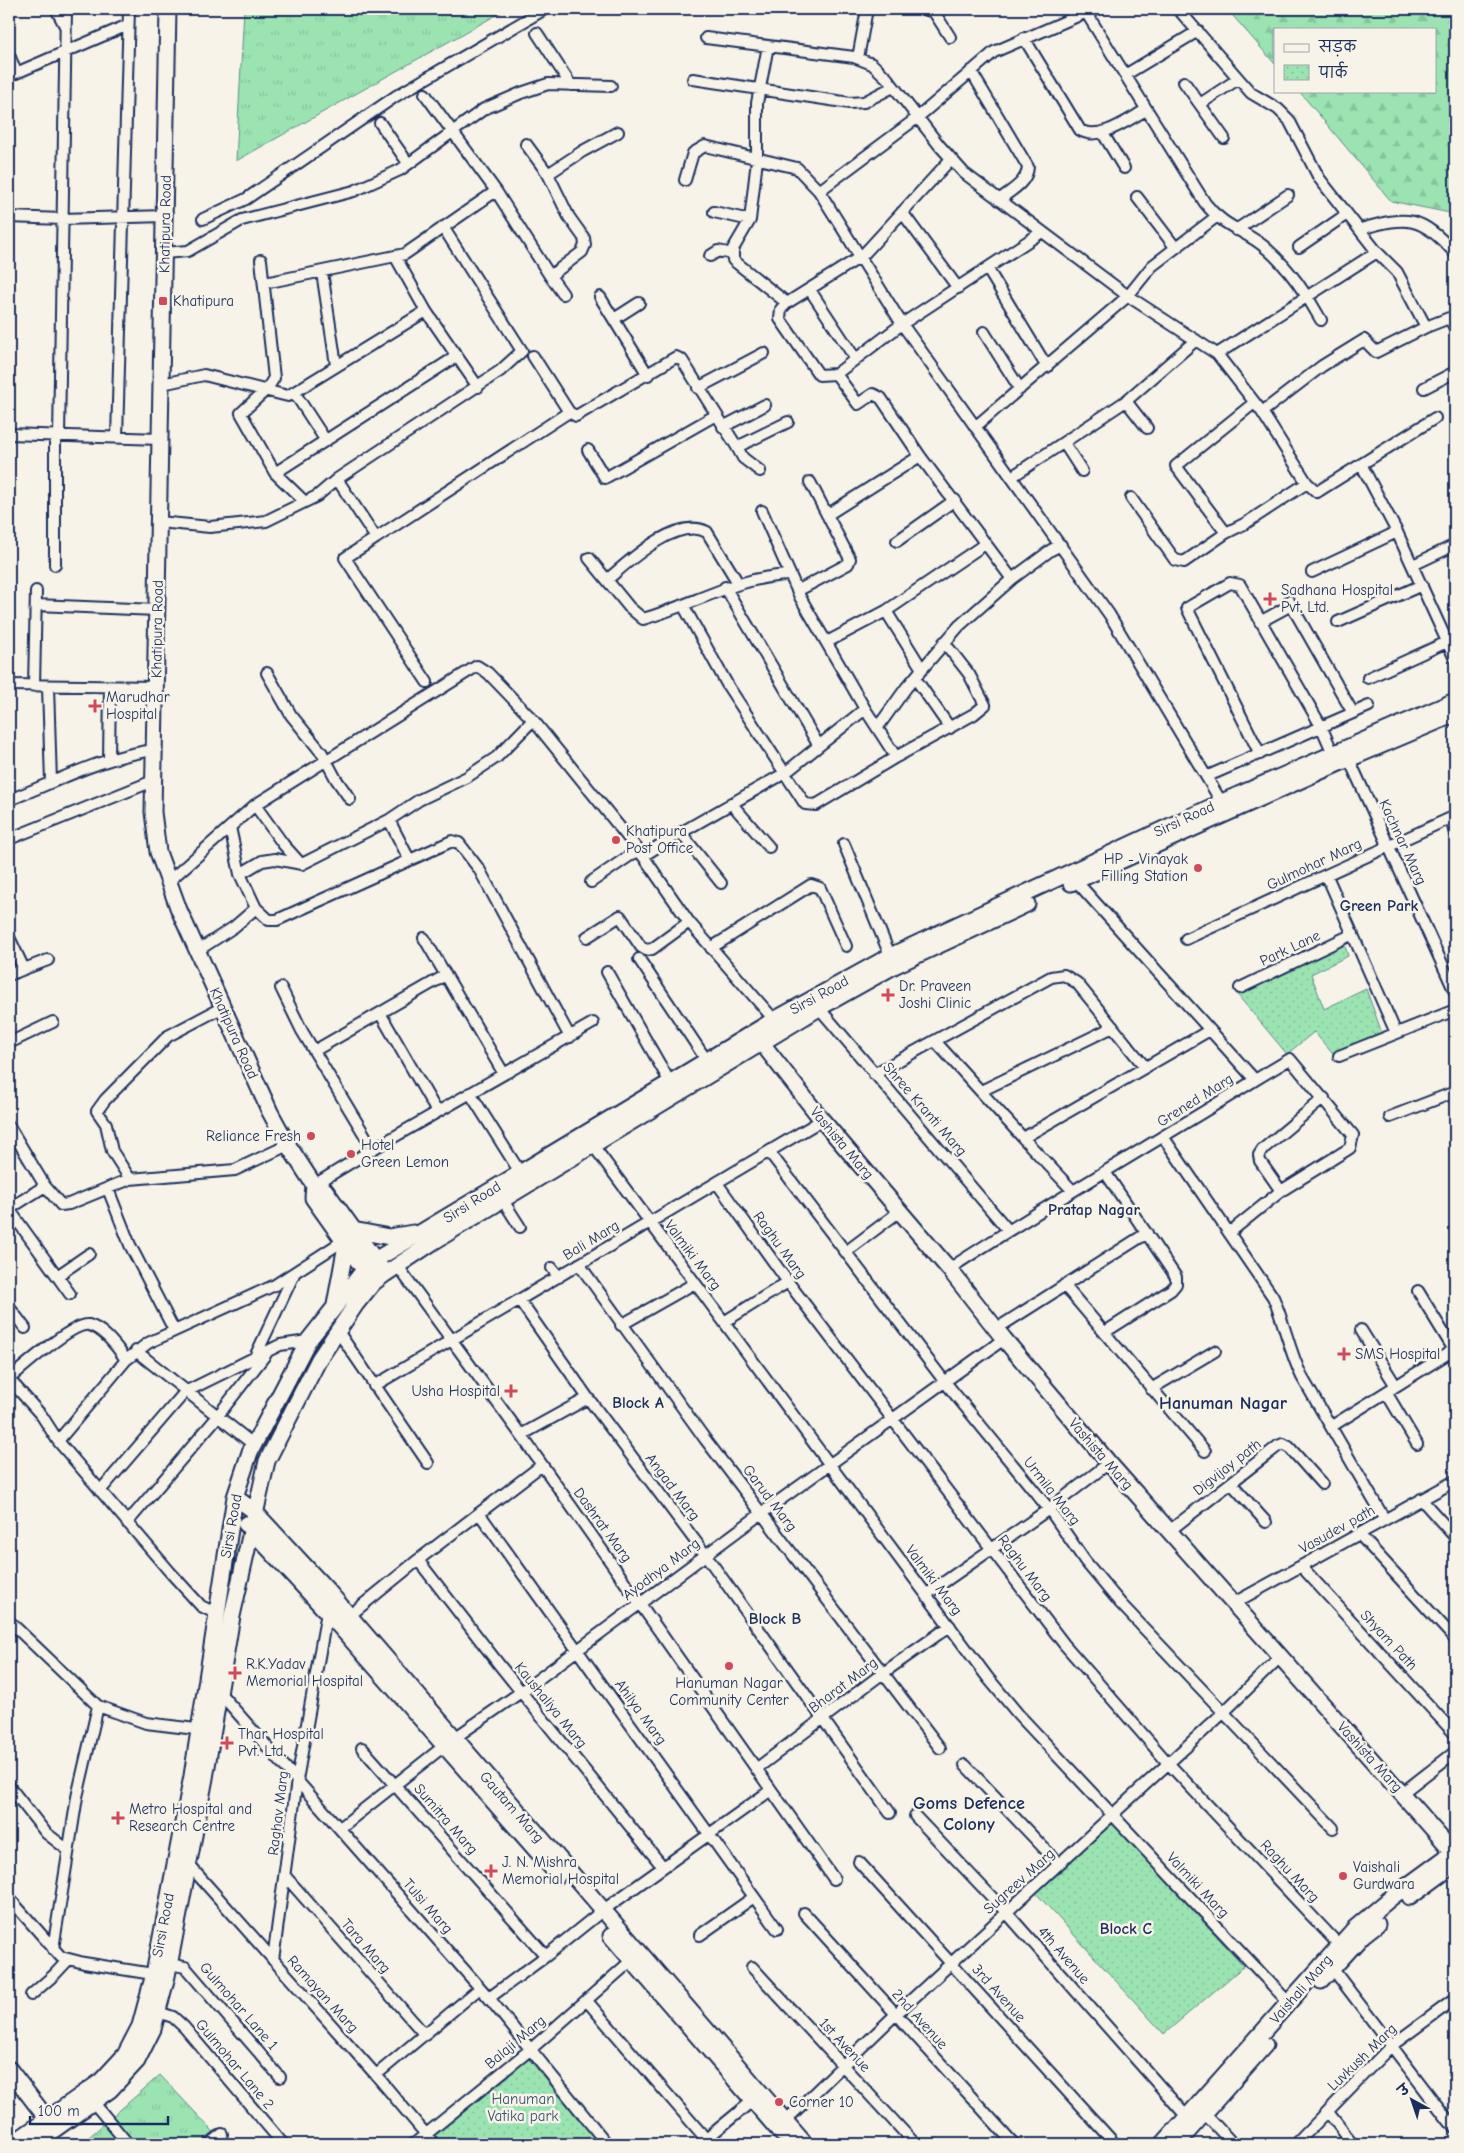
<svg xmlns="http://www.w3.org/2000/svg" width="1464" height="2153" font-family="'Comic Neue','Playpen Sans Deva',sans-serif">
<defs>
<pattern id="grass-tufts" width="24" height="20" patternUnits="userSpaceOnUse" patternTransform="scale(1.25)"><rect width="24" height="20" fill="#9be4b2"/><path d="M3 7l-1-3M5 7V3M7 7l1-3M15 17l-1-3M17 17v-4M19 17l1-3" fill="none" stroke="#85c49c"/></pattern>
<pattern id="forest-firs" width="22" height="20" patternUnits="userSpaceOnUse" patternTransform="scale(1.25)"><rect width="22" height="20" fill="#9be4b2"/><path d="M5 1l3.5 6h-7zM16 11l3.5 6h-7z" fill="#85c49c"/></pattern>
<pattern id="park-dots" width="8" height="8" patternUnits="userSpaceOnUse" patternTransform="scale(1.25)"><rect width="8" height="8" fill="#9be4b2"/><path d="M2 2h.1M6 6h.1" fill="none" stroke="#85c49c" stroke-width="1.8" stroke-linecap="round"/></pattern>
</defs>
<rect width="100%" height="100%" fill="#f7f3e8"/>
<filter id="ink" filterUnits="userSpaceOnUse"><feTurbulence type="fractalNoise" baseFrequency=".02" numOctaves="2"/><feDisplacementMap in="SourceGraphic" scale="10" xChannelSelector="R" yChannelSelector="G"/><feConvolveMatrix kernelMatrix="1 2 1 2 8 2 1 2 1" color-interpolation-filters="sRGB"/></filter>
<g filter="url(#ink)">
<path fill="url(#grass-tufts)" stroke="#5b8a88" d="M244 9H507L236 161Z
M160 2075 225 2144H81Z"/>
<path fill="url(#forest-firs)" stroke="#5b8a88" d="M1227 9H1455V214L1391 201 1299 91H1435V29H1275V64Z"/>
<path fill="url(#park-dots)" stroke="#5b8a88" d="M1344 943 1348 956 1311 974 1324 1009 1366 989 1382 1033 1332 1053 1314 1032 1287 1054 1235 992Z
M1112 1822 1244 1966 1164 2034 1035 1892Z
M527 2057 600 2144H435L429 2137Z"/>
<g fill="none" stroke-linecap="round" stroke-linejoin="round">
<g stroke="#1b2f5e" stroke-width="14">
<path id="street" d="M56 9 65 26
M924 9 934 12 950 37
M1084 9 1205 203C1225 229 1246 230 1267 249 1288 267 1308 296 1321 320
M1178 9 1251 93 1278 109 1289 120 1319 178 1377 252 1397 272 1426 327 1449 318 1455 328
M537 33 571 85
M706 38 854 57 872 64 887 78 939 145 964 173 1128 296 1217 354 1262 412 1307 483 1317 492 1435 418
M1024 38 1080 130C1099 142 1129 119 1146 110
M9 55 16 72
M858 58 867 9
M971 71 1028 167C1027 183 1010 191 999 200
M1125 75 1198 31
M9 76 128 25
M693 79 850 103 864 102 893 87
M1184 82 1224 138
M425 94 496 191 550 276 582 252 585 245 584 238 569 217 548 174 526 144
M1200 104 1238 79
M380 123 408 163
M1102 132 1124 168
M951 159 862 256 787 303 781 309 780 319 819 375 836 374 902 324 1042 232
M548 174 583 151 618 132
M685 180 693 153 705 146 797 168 819 191 902 324 1109 614 1225 808
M819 191 917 118 994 52 1094 9
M1137 197 1175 247
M714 212 750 220 733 249V260L787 303
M902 212 958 288
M9 217 62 219 165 216
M203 219 246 199 396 96 545 9
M750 220 757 160V103L768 46
M1361 229C1409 215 1420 216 1455 253
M1236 230 1288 195
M1299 247 1347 214
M164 253 188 251 242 220 354 191 400 170 484 109 521 93 548 84 611 86
M395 256 426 311 478 387
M710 256 718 251 733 254
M261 260 274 378 267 389 241 413 275 473 304 501
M987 268 1047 367
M322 272 336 365
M550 276 563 294
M265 283 405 254 496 191
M810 290 855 358
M600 297 648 375
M614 319 639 303
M984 332 1020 389
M1217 354 1377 252
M533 356 569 412
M836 374 858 404 873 394 881 398 920 456 1012 579
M162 384 204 375 288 396 426 311
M698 388 764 353
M1424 388 1455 372
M294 392 326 441
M1126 401 1147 428
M1254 403 1176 466 1226 533 1246 523 1307 483
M1262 412 1322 366 1364 340 1376 352 1426 327
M723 427 765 405
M975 427 1128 296 1152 266 1216 217
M9 434 160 439
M55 437V565
M59 437 66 9
M117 438 129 9
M1064 443 1082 471
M737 447 743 458 760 471
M588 450 605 478 716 415
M1361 464 1397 532 1455 659
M275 473 457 356
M1013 476 1126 401 1196 340
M337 479 376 538 569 412 576 416 676 357 682 360 737 447 788 422
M1131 498 1175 560 1184 562 1226 533
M762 511 800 597 865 709 896 757
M827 515 920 456
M159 522 210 527 266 521 317 496 337 479 500 371 522 351 443 227
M376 538 345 558 427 682
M897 541 955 500
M589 558 629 607 643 619C693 605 736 577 789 575
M1413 565 1455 545
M1312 572 1397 532
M607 580C629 561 677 516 707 532L738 583
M725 587 819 746
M797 591 848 564 850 559 810 482
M1289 601 1353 713
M36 605 157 610
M683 605 728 686 805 804 816 805 896 757 974 714 985 705 969 674 944 642
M886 611 922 669
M1260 622 1291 605
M1338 622 1422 585
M827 642 886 611 985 544
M267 673 291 715 322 753 336 779 350 799
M915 678 950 728
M1368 678 1447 642
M9 685 156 687
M34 686 36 591
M48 686 51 782
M878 727 906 688 959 626 1012 579 1051 550 1061 545
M1260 754 1187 608 1230 583 1240 585 1321 726 1335 758
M109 759 110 687
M1349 759 1455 992
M1208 776 1369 706
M9 800C58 781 101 757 154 750
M731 803 769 847
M255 805 283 844 301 864
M1451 818 1455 834
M389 820 409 859
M230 827 240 874 256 908
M681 833 721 883
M9 839 153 781
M844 844 892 960
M643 856 668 840 785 773 865 709
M240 874 262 861 275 859 302 864 389 820 419 800 467 777 497 757 533 720
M1327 876 1396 1033
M169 881 255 805 477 666 488 673 533 720 643 856 689 922 778 1024
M591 882 638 850
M9 937 24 969 9 975
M587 937 620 916 641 947 646 950 652 949 689 922
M424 938 504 1074
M1186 939 1455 816
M711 948 811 885 820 888 846 946
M197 951 234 927 256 908 269 920H277L452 841 459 843 479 869 570 1037
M639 959 707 1061
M24 969 48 960
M607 972 671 1084
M281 988 302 1031 373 1149
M1240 988 1353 934
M819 1008 1008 1230
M380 1013 437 1112
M935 1041 1023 1138 1210 1030
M9 1043 53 1022
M314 1051 446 975
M1339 1056 1455 1010
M874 1074 1051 977 1064 975 1077 983 1145 1067
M981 1091 1113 1027
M470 1093 523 1177
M1390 1117 1455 1092
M9 1126 45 1186
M1023 1138 1073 1191
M1164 1138 1273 1297C1285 1324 1289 1351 1302 1377L1385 1520
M592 1144 988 1678 1018 1714 1289 2003
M770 1153 945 1382 1049 1509 1085 1561 1121 1604 1333 1828
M130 1179 112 1151 106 1124 97 1111 105 1100 168 1036 223 1007
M717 1183 788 1282 1064 1644 1168 1763 1339 1945
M314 1185 373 1149 593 1023
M108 1189 130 1245 174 1330
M1281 1191 1260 1161 1259 1155 1263 1149 1324 1098
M502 1199 520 1227
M9 1209 45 1186 61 1205 69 1204 130 1179 235 1170 288 1145
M9 1209 70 1294
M1229 1233 1281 1191 1350 1148 1353 1135 1290 1059 1255 1080
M847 1251 900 1211
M579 1264 705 1439 940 1748
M397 1265 521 1435 834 1879
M552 1268 559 1277
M949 1269C1049 1203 1153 1144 1255 1080L1076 881
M57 1276 89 1254
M1064 1285 1205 1451
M1418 1291 1454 1350
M520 1301 588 1398 705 1554 890 1813
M9 1307 25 1328
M724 1322 788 1282
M621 1325 695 1283
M996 1329 1147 1233
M337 1330 428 1463
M1361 1330 1396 1386
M1105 1332 1171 1290 1176 1284V1277L1105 1172
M136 1351 254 1445
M254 1359 295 1272
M9 1379 42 1416 58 1441 170 1572 201 1606 217 1614
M9 1379C22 1368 73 1322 89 1325 104 1329 118 1348 126 1360
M374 1386 822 1120
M1151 1389 1215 1351
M1386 1392 1417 1444
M1332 1426 1455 1349
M521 1435 588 1398
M58 1441 126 1360 148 1343 275 1285 343 1241
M1231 1483 1266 1522
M100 1491 185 1392 280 1345 308 1341
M1421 1499 1455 1537
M479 1513 777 1929
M127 1523 213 1422 266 1354
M1168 1532 1278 1446 1283 1444 1289 1447 1322 1484
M1359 1534 1455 1639
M418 1560 501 1667 663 1867
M1301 1566 1455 1734
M927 1594 1049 1509 1109 1463
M1234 1603 1455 1481
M349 1616 418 1560 542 1465
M9 1621 98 1706 146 1723 204 1730
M219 1692 489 1998 607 2144
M362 1748 546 1956
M965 1765 1059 1864
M756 1769 883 1673 950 1626
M9 1786 46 1833 68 1850
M1402 1793 1455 1752
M915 1816 1006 1912 1187 2117
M340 1828 453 1739 521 1692 762 1513 1004 1339
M859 1862 1115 2144
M189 1865 376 2075 434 2144
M286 1877 425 2035
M9 1898 61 1957 84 1963 159 1975
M804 1913 1014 2144
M700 1935 754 1897
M53 1949 77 1797 98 1706
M273 1960 297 1780 327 1612
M170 1964 185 1967 280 2077
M752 1967 915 2144
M1332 1968 1455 2129
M31 1995 54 1975 68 1960
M489 1998 546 1956 602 1911 771 1790
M587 2001 706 2139
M158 2012 173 2017 184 2027 283 2144
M376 2075 480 1988
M94 2103 128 2144
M1328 2112 1353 2144
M1205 2114 1233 2144
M782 2124 896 2014 1223 1713 1281 1656
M209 2144 222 2134
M414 2144 531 2049 632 1960
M700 2144 757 2097
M786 2144 789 2141
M1296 2144 1391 2046 1455 1999"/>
</g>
<g stroke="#1b2f5e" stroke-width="19">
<path id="secondary" d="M168 9 153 812 158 852 179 910 270 1112 288 1145 314 1185 313 1198 370 1278
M1071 883 1337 764 1455 714
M761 1042 822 1120 949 1269 1004 1339 1109 1463 1455 1854
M314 1185 325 1190 381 1268
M353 1230 389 1237 413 1233
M335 1305 346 1245
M235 1497 254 1511 327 1590 805 2144
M246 1524 327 1612 558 1875
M1410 1897 1455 1864
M611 1936 782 2134
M1321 1981 1363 1935 1377 1924
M9 2069 54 2128
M12 2144 100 2082 125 2055 140 2026 154 1974 192 1776 235 1497 250 1452 308 1341 364 1270 375 1260 410 1239 774 1020 890 956 1222 802 1455 701
M34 2144 110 2090 137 2061 153 2029 167 1976 205 1778 232 1616 267 1461 319 1359 356 1304 373 1283 385 1274 433 1242 819 1008 894 966 1027 904
M1163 2144 1355 1928 1392 1897 1455 1851
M1177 2144 1265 2045"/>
</g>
<use href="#street" stroke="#f7f3e8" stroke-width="10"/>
<use href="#secondary" stroke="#f7f3e8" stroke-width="15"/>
</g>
</g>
<g fill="#d1495b" stroke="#f7f3e8" stroke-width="2">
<rect x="158" y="296" width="10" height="10" rx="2.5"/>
<path d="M1267.5 591.5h5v5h5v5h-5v5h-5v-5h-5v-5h5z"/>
<path d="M92.5 698.5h5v5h5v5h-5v5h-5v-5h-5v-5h5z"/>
<circle cx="616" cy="840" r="5"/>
<circle cx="1198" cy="868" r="5"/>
<path d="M885.5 987.5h5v5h5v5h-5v5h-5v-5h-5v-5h5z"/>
<circle cx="311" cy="1136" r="5"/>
<circle cx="351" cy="1154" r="5"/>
<path d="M1341.5 1346.5h5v5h5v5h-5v5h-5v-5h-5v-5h5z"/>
<path d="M508.5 1383.5h5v5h5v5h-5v5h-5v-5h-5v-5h5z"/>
<circle cx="729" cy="1666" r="5"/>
<path d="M232.5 1665.5h5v5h5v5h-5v5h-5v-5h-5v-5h5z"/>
<path d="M224.5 1735.5h5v5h5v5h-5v5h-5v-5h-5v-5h5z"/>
<path d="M115.5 1810.5h5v5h5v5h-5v5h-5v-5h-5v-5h5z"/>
<path d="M488.5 1863.5h5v5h5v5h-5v5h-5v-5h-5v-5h5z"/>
<circle cx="1343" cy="1876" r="5"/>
<circle cx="779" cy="2102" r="5"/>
</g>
<g text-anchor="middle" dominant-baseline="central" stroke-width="5" stroke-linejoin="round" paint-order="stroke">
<g font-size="15" fill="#1b2f5e" stroke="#f7f3e8">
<text transform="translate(165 224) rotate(-89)">Khatipura Road</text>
<text transform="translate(157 629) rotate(-89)">Khatipura Road</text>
<text transform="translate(1184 819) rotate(-25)">Sirsi Road</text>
<text transform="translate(1403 842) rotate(65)">Kachnar Marg</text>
<text transform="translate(1314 864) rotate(-25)">Gulmohar Marg</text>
<text transform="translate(1290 948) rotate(-25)">Park Lane</text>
<text transform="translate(819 995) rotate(-29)">Sirsi Road</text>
<text transform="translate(234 1033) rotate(66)">Khatipura Road</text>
<text transform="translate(1195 1100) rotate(-32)">Grened Marg</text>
<text transform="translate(925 1109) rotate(49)">Shree Kranti Marg</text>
<text transform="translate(842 1143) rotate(50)">Vashista Marg</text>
<text transform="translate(472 1202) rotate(-32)">Sirsi Road</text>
<text transform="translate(591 1240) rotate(-31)">Bali Marg</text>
<text transform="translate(780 1245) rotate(54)">Raghu Marg</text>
<text transform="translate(693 1255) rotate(53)">Valmiki Marg</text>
<text transform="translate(1101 1454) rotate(49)">Vashista Marg</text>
<text transform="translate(1227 1467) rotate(-38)">Digvijay path</text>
<text transform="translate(673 1487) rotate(53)">Angad Marg</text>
<text transform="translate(1052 1491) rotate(52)">Urmila Marg</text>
<text transform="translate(770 1498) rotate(53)">Garud Marg</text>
<text transform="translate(603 1525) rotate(54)">Dashrat Marg</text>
<text transform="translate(231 1526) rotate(-80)">Sirsi Road</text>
<text transform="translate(1337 1529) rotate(-29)">Vasudev path</text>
<text transform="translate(1025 1568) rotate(53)">Raghu Marg</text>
<text transform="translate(661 1569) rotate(-37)">Ayodhya Marg</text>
<text transform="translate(934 1580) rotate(53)">Valmiki Marg</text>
<text transform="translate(1389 1640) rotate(47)">Shyam Path</text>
<text transform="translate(843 1685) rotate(-37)">Bharat Marg</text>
<text transform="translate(551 1705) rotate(51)">Kaushaliya Marg</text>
<text transform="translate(641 1712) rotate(54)">Ahilya Marg</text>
<text transform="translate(1370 1757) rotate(48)">Vashista Marg</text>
<text transform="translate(512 1807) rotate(49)">Gautam Marg</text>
<text transform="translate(278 1813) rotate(-83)">Raghav Marg</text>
<text transform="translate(446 1819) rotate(49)">Sumitra Marg</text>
<text transform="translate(1290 1871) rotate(47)">Raghu Marg</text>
<text transform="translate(1019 1881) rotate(-42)">Sugreev Marg</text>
<text transform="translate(1198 1885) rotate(47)">Valmiki Marg</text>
<text transform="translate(428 1906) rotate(49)">Tulsi Marg</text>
<text transform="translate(163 1925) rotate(-79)">Sirsi Road</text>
<text transform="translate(366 1946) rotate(49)">Tara Marg</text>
<text transform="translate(1064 1955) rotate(49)">4th Avenue</text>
<text transform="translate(1301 1989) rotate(-49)">Vaishali Marg</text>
<text transform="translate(999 1993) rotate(48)">3rd Avenue</text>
<text transform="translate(323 1994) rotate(48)">Ramayan Marg</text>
<text transform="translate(239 2006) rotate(49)">Gulmohar Lane 1</text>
<text transform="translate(920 2019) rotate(48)">2nd Avenue</text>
<text transform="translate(515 2042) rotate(-40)">Balaji Marg</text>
<text transform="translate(845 2045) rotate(47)">1st Avenue</text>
<text transform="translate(1362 2057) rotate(-44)">Luvkush Marg</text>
<text transform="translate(235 2064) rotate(50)">Gulmohar Lane 2</text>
</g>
<g font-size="15" fill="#1b2f5e" stroke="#f7f3e8" text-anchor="start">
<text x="173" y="301">Khatipura</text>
<text x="1281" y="590">Sadhana Hospital<tspan x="1281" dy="17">Pvt. Ltd.</tspan></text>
<text x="106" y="697">Marudhar<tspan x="106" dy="17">Hospital</tspan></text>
<text x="626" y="831">Khatipura<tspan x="626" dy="17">Post Office</tspan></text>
<text x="1188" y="859" text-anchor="end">HP - Vinayak<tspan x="1188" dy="17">Filling Station</tspan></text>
<text x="899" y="986">Dr. Praveen<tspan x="899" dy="17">Joshi Clinic</tspan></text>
<text x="301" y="1136" text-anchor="end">Reliance Fresh</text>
<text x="361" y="1145">Hotel<tspan x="361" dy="17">Green Lemon</tspan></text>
<text x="1355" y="1354">SMS Hospital</text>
<text x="500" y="1391" text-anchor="end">Usha Hospital</text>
<text x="246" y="1664">R.K.Yadav<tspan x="246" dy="17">Memorial Hospital</tspan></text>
<text x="729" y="1683" text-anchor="middle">Hanuman Nagar<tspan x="729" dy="17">Community Center</tspan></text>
<text x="238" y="1734">Thar Hospital<tspan x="238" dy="17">Pvt. Ltd.</tspan></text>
<text x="129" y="1809">Metro Hospital and<tspan x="129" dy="17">Research Centre</tspan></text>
<text x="502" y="1862">J. N. Mishra<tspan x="502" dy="17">Memorial Hospital</tspan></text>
<text x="1353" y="1867">Vaishali<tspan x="1353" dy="17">Gurdwara</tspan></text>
<text x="789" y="2102">Corner 10</text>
</g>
<g font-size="15" fill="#35536f" stroke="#f7f3e8">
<text x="523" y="2099">Hanuman<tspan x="523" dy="17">Vatika park</tspan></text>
</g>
<g font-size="16" font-weight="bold" fill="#1b2f5e" stroke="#f7f3e8">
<text x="1379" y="906">Green Park</text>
<text x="1094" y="1210">Pratap Nagar</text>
<text x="638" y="1403">Block A</text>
<text x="775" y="1619">Block B</text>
<text x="1126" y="1929">Block C</text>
</g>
<g font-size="18" font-weight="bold" fill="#1b2f5e" stroke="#f7f3e8">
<text x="1223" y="1403">Hanuman Nagar</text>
<text x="969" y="1803">Goms Defence<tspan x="969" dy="21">Colony</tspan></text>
</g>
</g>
<rect width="1464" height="2153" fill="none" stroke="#f7f3e8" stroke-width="30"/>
<rect x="15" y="15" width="1434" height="2123" fill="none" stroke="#1b2f5e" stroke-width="2" filter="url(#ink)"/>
<rect x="1274" y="28" width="162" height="65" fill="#f7f3e8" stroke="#9fa5b1"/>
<rect x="1284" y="44" width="25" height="8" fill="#f7f3e8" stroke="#9fa5b1"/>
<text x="1319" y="52" font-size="15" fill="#1b2f5e">सड़क</text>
<rect x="1284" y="65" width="25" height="15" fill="url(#park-dots)" stroke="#9fa5b1"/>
<text x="1319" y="78" font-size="15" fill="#1b2f5e">पार्क</text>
<g transform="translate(1412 2100) rotate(320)" stroke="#f7f3e8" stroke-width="4" paint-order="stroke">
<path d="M0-4L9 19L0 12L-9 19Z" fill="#1b2f5e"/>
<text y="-8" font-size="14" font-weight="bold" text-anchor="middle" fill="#1b2f5e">उ</text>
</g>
<path d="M30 2116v8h138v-8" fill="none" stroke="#1b2f5e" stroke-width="2.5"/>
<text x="38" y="2116" font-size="15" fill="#1b2f5e" stroke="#f7f3e8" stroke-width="4" paint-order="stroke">100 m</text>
</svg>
